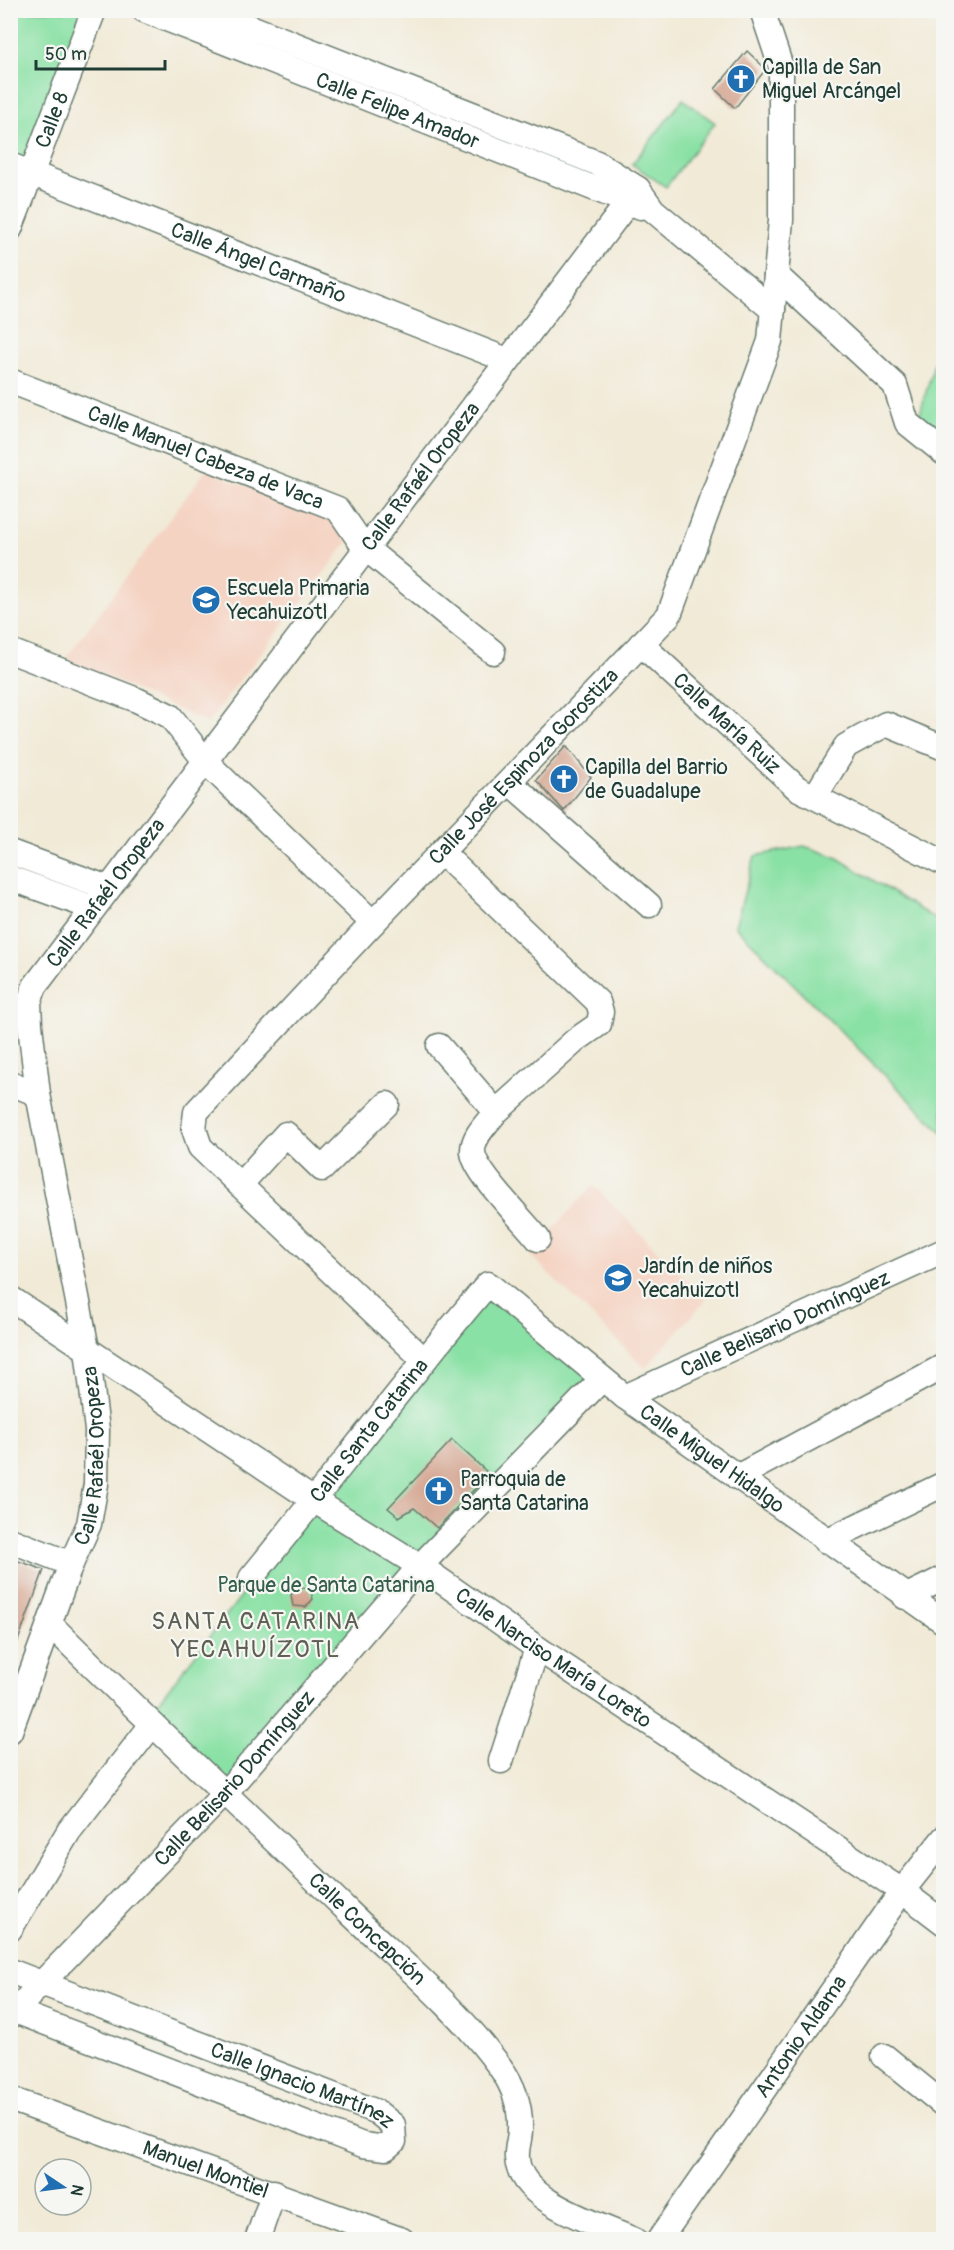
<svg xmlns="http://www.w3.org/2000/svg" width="954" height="2250" font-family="Pangolin,sans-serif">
<rect width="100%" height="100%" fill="#f6f6f2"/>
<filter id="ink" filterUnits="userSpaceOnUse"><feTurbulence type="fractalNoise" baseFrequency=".0167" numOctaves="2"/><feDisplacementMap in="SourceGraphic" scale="12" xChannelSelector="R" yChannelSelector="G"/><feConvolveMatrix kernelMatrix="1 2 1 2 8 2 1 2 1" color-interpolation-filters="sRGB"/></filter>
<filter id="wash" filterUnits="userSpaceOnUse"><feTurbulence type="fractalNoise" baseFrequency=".008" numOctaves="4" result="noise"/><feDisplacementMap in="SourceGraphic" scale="24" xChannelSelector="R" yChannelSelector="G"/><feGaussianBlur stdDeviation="1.35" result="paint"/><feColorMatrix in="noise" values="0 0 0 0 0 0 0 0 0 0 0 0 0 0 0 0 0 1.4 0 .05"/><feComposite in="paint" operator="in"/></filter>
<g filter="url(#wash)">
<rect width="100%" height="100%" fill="#f1ead7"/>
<path fill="#f5d3c2" d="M206 470 329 520 348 542 207 723 66 658Z
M593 1185 706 1300 645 1368 530 1255Z"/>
<path fill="#8ae1a5" stroke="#548f6c" stroke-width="1.5" d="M10 11H84L27 161 11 154Z
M683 99 715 123 666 187 632 164Z
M943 332V439L919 417Z
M804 846 836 857 943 924V1133L735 926 755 856Z
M488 1284 594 1373 422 1570 319 1502Z
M315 1502 418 1571 218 1793 144 1720Z"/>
<g id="blocks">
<path fill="#d19f89" d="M747 51 766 69 735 108 715 89Z
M566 746 591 777 564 811 536 780Z
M452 1440 489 1474 437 1528 414 1508 399 1517 388 1508Z
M10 1558 44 1570 12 1657H10Z
M297 1587 310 1589 313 1599 306 1607 293 1606 291 1595Z"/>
</g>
</g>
<g filter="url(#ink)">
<use href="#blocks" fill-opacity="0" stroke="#687a6d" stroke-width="1.5"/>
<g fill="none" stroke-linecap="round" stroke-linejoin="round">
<g stroke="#687a6d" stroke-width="27">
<g id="minor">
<path id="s1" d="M144 10 641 207"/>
<path d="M207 10 597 163 638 189 653 210 773 310"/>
<path id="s2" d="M10 165 507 360"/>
<path id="s3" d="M10 229 94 10"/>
<path d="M776 275 895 385 907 423 944 453"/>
<path id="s4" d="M10 381 338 509 364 547 493 652"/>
<path id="s5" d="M641 644 797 788 940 861 944 858"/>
<path d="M10 651 137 700 170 716 206 762 373 923"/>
<path d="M509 782 649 905"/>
<path d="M816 795 846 746 886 724 944 748"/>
<path d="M10 852 108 888"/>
<path d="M10 878 93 908"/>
<path d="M439 1046 496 1112 576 1040 599 1024 601 1012 598 1002 441 852"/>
<path d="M10 1083 38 1094"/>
<path d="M496 1112C487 1123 472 1137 473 1152 474 1172 524 1221 538 1239"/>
<path d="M240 1185 286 1134 322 1169 387 1104"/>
<path id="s6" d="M10 1298 315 1501 420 1566 537 1648 902 1891 944 1923"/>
<path id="s7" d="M423 1359 200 1147 194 1129 196 1112 373 923 669 615 770 341 781 220V67L762 10"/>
<path id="s8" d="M625 1397 944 1251"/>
<path d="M737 1477 944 1366"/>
<path d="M10 1540 71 1564"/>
<path d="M826 1541 944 1484"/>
<path id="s9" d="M251 1578C331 1481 406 1379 488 1284L625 1397 944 1622"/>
<path d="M905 1597 944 1578"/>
<path id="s10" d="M50 1624C149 1723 251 1817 351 1914 402 1963 459 2010 500 2067 514 2086 521 2106 520 2130 520 2139 516 2149 517 2158 519 2202 599 2224 634 2240"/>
<path id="s11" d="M10 1731 71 1564 89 1524 96 1484 97 1430 87 1349 38 1094 30 1025 29 1002 35 986 638 189"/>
<path d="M501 1761 537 1648"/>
<path d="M10 1929 69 1831 151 1726"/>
<path id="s12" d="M10 1971 377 2112 393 2125 394 2141 386 2148 363 2145 10 2009"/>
<path id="s13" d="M10 2016 225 1793 420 1566 602 1379"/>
<path d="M884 2056 944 2105"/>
<path id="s14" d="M10 2099 402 2240"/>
<path d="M257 2240 274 2192"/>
<path id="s15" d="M659 2240 902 1891 944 1838"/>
</g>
</g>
<use href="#minor" stroke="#fff" stroke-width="24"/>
</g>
</g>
<defs>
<g id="church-disc" transform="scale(1.5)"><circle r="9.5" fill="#1f6fb2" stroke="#f6f6f2"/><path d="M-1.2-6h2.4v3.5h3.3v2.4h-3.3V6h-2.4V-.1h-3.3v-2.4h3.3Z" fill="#fff"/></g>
<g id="school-disc" transform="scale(1.5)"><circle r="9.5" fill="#1f6fb2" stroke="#f6f6f2"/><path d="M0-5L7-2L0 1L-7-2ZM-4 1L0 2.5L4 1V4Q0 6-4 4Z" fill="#fff"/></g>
</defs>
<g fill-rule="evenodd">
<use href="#church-disc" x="741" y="79"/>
<use href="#school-disc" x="206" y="600"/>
<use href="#church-disc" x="564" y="779"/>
<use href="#school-disc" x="618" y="1278"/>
<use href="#church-disc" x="439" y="1491"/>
</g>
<g text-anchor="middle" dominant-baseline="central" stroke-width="4.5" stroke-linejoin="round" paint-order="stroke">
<g font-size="21" fill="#1f3d34" stroke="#f6f6f2" text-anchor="start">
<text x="762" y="67">Capilla de San<tspan x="762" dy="24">Miguel Arcángel</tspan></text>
<text x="227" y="588">Escuela Primaria<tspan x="227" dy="24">Yecahuizotl</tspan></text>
<text x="585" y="767">Capilla del Barrio<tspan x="585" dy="24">de Guadalupe</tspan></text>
<text x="639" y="1266">Jardín de niños<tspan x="639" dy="24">Yecahuizotl</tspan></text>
<text x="460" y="1479">Parroquia de<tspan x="460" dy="24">Santa Catarina</tspan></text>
</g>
<g font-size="21" fill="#1f3d34" stroke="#f6f6f2">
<text stroke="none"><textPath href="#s1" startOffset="273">Calle Felipe Amador</textPath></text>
<text stroke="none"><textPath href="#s3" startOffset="117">Calle 8</textPath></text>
<text stroke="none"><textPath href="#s2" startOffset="267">Calle Ángel Carmaño</textPath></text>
<text stroke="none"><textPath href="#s4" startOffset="210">Calle Manuel Cabeza de Vaca</textPath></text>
<text stroke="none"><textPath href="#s11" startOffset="1406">Calle Rafaél Oropeza</textPath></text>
<text stroke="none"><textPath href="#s5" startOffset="117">Calle María Ruiz</textPath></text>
<text stroke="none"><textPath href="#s7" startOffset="820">Calle José Espinoza Gorostiza</textPath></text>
<text stroke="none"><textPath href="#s11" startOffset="884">Calle Rafaél Oropeza</textPath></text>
<text stroke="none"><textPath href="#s8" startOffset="176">Calle Belisario Domínguez</textPath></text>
<text stroke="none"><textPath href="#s9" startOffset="189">Calle Santa Catarina</textPath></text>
<text stroke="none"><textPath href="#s11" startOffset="290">Calle Rafaél Oropeza</textPath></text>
<text stroke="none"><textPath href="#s9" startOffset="662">Calle Miguel Hidalgo</textPath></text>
<text stroke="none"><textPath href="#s6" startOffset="652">Calle Narciso María Loreto</textPath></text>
<text stroke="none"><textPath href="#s13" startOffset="327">Calle Belisario Domínguez</textPath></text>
<text stroke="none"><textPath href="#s10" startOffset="440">Calle Concepción</textPath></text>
<text stroke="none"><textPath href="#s15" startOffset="248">Antonio Aldama</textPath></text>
<text stroke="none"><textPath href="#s12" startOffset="314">Calle Ignacio Martínez</textPath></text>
<text stroke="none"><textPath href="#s14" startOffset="208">Manuel Montiel</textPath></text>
</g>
<g font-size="21" fill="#345e4b" stroke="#f6f6f2">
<text x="326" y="1585">Parque de Santa Catarina</text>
</g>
<g font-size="24" letter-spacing="1.5" fill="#5d5f52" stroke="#f6f6f2">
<text x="256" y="1621">SANTA CATARINA<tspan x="256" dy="28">YECAHUÍZOTL</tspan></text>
</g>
</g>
<rect width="954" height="2250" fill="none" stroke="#f6f6f2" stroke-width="36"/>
<g transform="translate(63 2187) rotate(103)"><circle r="28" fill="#f6f6f2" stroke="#a0aca6" stroke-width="1.5"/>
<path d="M0-4.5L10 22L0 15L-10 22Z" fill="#1f6fb2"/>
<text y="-9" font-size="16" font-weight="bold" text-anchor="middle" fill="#1f3d34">N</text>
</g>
<path d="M36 60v9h129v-9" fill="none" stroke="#1f3d34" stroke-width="3"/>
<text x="45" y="60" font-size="18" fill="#1f3d34" stroke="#f6f6f2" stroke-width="4.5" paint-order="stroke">50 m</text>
</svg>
